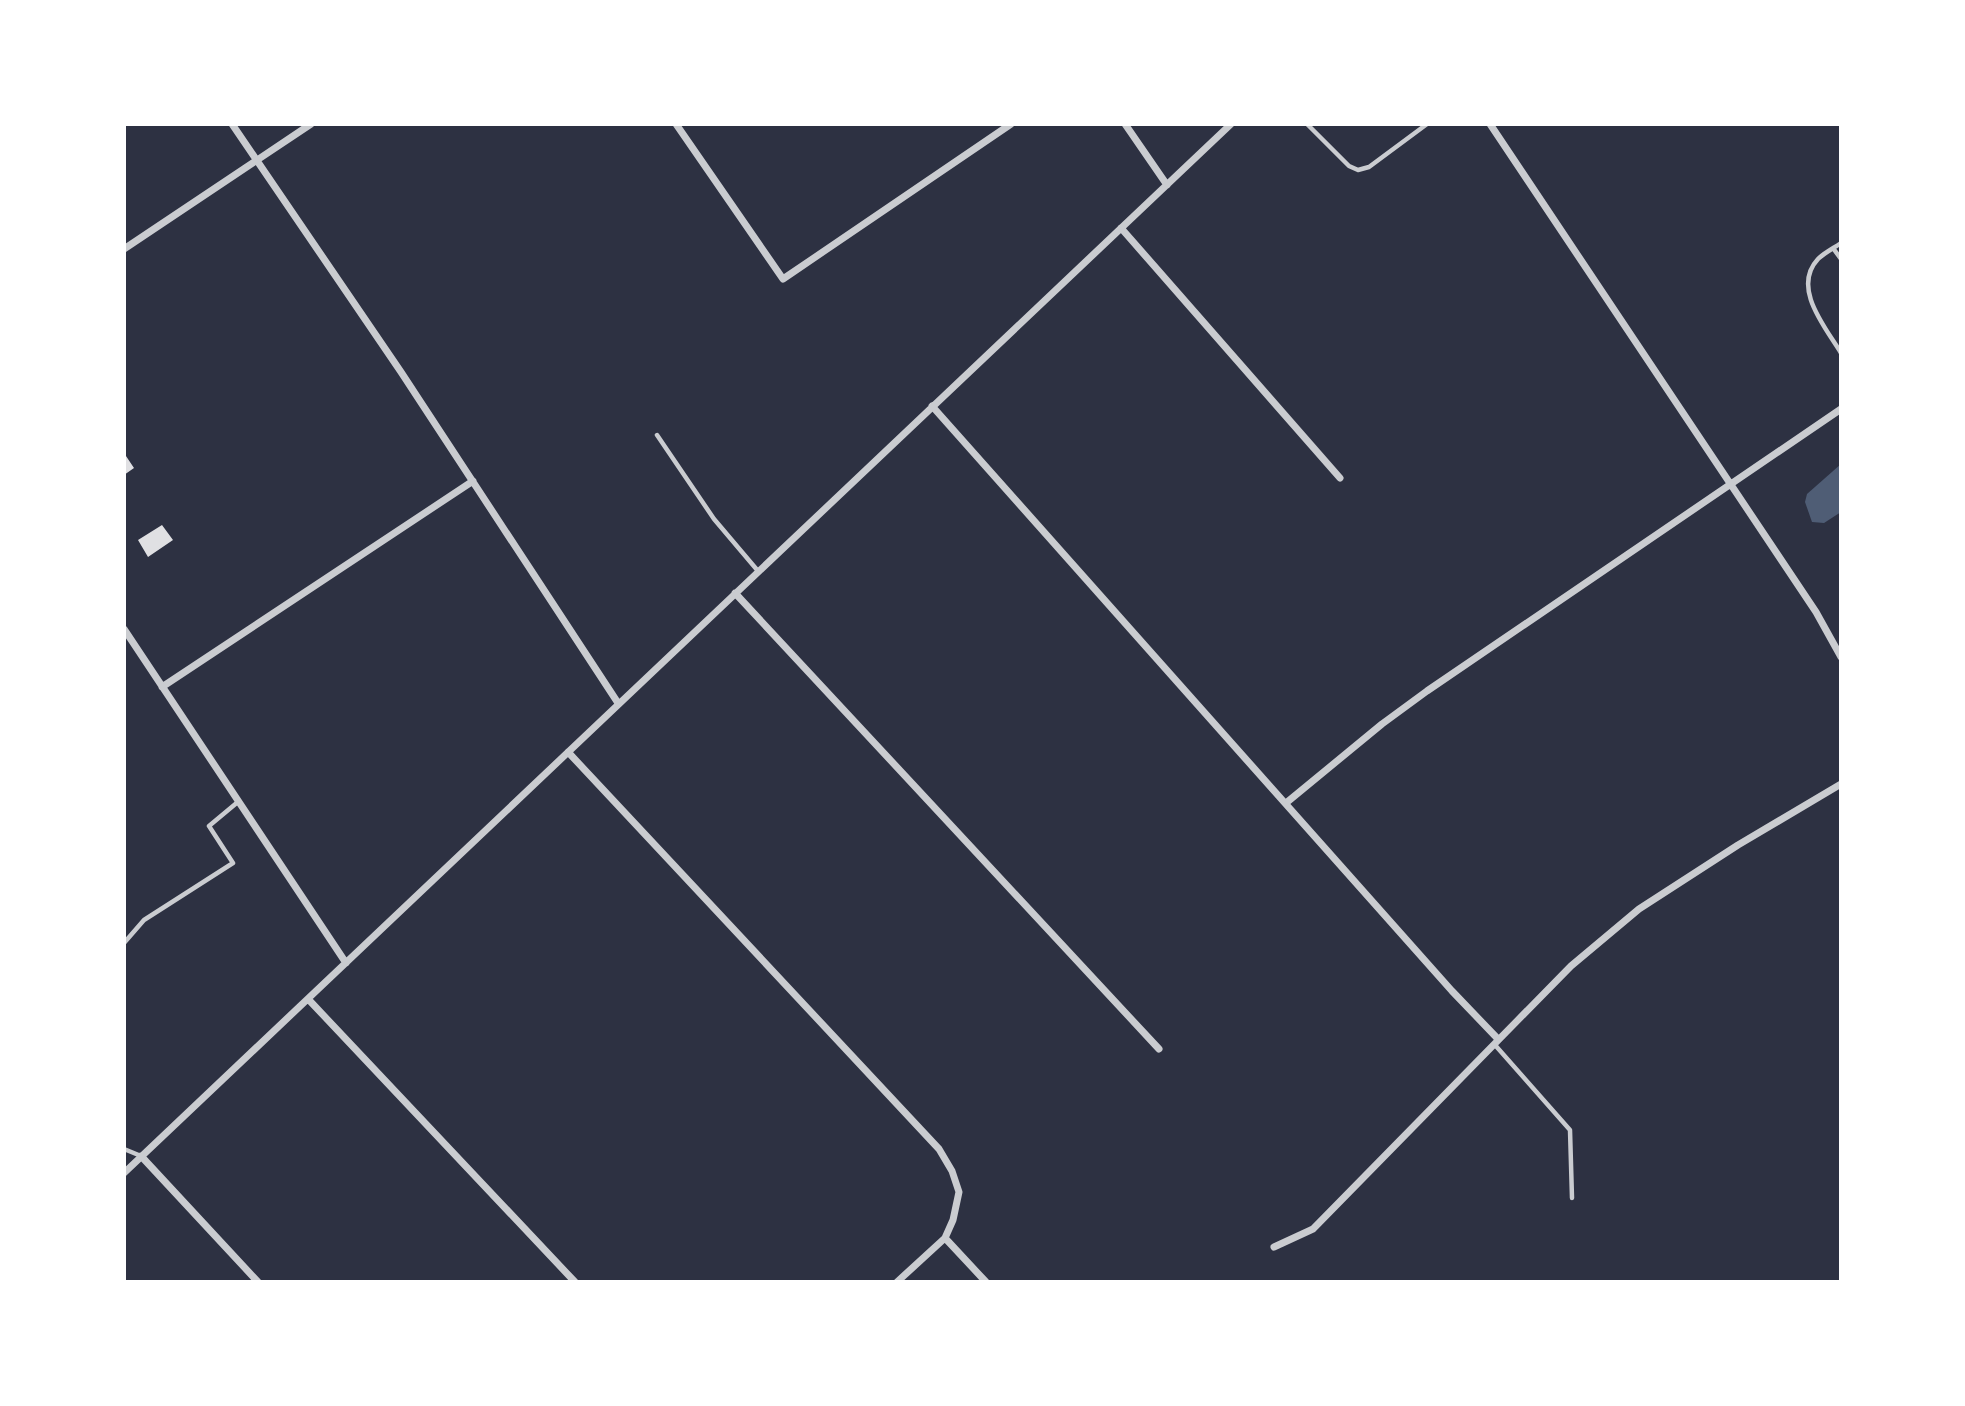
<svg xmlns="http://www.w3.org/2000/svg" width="1965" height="1406" font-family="'Space Grotesk',sans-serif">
<rect width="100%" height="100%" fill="#2d3142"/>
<path fill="#4f5d75" d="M1841 464V512L1824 523 1812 522 1805 502 1807 494Z"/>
<path fill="#e0e0e3" d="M124 453 134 468 124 475Z
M162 525 173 540 148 557 138 540Z"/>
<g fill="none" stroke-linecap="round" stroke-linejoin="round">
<path stroke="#caccd0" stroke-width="4.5" d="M1307 124 1349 166 1358 170 1369 167 1427 124
M1841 243C1834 248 1824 253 1818 259 1791 288 1826 328 1841 353
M1833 248 1841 259
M657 435 714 519 758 571
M124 943 144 920 233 863 209 826 239 801
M1495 1045 1570 1130 1572 1198
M124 1149 141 1156"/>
<path stroke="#caccd0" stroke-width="7" d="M232 124 401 372 618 703
M676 124 783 279 1011 124
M1125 124 1167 185
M1490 124 1816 612 1841 657
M1121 228 1340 478
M124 249 311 124
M932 406 1452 991 1498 1039
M735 593 1159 1049
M124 629 346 963
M162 687 473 481
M568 752 939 1149 952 1171 959 1192 953 1220 945 1238 897 1282
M1286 803 1382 724 1427 691 1841 409
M309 1000 575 1282
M141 1156 258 1282
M124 1173 1231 124
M945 1238 986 1282
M1274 1247 1313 1229 1571 966 1639 909 1738 845 1841 784"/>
</g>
<rect width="1965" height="1406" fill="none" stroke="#ffffff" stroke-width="252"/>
</svg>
